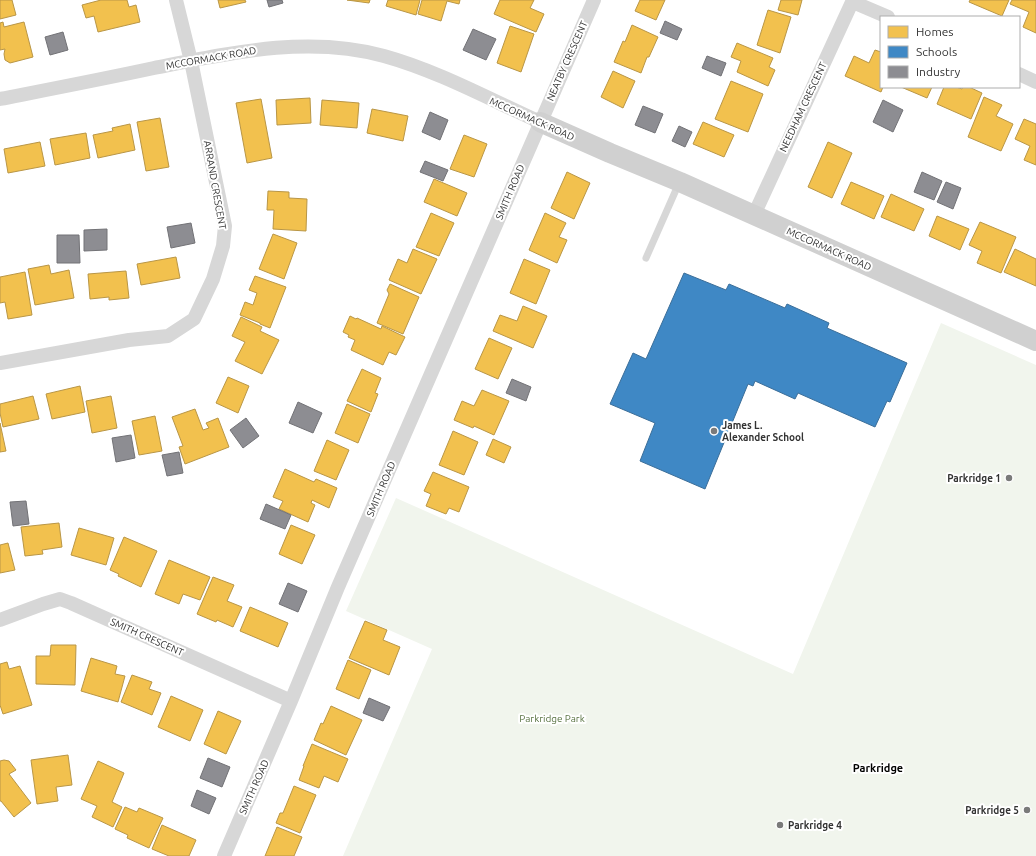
<svg xmlns="http://www.w3.org/2000/svg" width="1036" height="856" font-family="Ubuntu,sans-serif">
<rect width="100%" height="100%" fill="#fff"/>
<path fill="#f1f5ed" d="M941 323 1036 365V856H343L432 649 346 611 396 498 793 674Z"/>
<path fill="#f2c14e" stroke="#b99646" d="M0 0H12L16 15 0 19Z
M101 0H127L129 7 136 5 140 22 98 32 94 16 86 18 82 5Z
M218 0H245L246 2 220 8Z
M347 0H370L369 3Z
M388 0H420L416 15 386 6Z
M422 0H460L459 4 447 1 441 21 418 14Z
M500 0H534L530 8 544 14 536 32 494 14Z
M640 0H665L656 20 635 11Z
M781 0H802L798 15 778 10Z
M970 0H1009L1002 16 969 2Z
M1012 0H1036V33L1023 27 1029 12 1010 4Z
M768 10 791 17 780 53 757 45Z
M3 22 4 27 24 22 33 57 10 63 5 60 4 54 5 49 0 50V23Z
M632 25 658 37 649 57H647L641 73 614 62 623 41 625 42Z
M510 26 534 34 521 72 497 63Z
M737 43 773 58 769 67 775 70 768 86 737 72 741 61 731 57Z
M875 50 881 52V87H883L881 92 845 76 854 56 869 63Z
M613 71 635 81 623 108 601 97Z
M731 81 763 94 748 132 715 119Z
M901 87H932L927 98Z
M944 87H956L962 89 963 87H969L982 93 971 119 937 104Z
M984 97 1002 105 996 116 1013 124 1001 151 968 137Z
M310 98 311 123 277 125 276 100Z
M261 99 272 158 247 163 236 103Z
M322 100 359 103 357 128 320 125Z
M372 109 408 116 403 141 367 133Z
M160 118 169 167 146 171 137 122Z
M1024 119 1036 124V165L1024 160 1030 146 1015 139Z
M703 122 734 135 724 157 693 144Z
M130 124 135 150 98 158 93 135 113 131 112 128Z
M86 133 90 158 55 165 50 139Z
M464 135 487 144 474 177 450 169Z
M40 142 45 166 8 173 4 149Z
M828 142 852 153 832 198 808 187Z
M567 172 590 183 574 219 551 208Z
M434 179 467 193 457 216 424 202Z
M851 182 884 196 874 219 841 204Z
M268 191 289 192V198L307 199 306 231 273 229 274 210H267Z
M891 194 924 209 914 231 881 217Z
M431 213 454 223 439 256 416 247Z
M545 213 566 223 559 237 567 240 557 263 529 250Z
M937 216 969 229 960 250 929 236Z
M980 222 1016 237 1001 273 977 263 982 251 969 245Z
M273 234 297 243 284 279 259 269Z
M413 249 437 259 421 294 389 280 398 259 407 263Z
M1015 249 1036 259V286L1004 272Z
M176 257 180 278 141 285 137 264Z
M524 259 550 270 536 304 510 293Z
M49 265 51 274 69 270 74 298 35 305 28 269Z
M126 271 129 298 109 300V297L90 299 88 274Z
M25 272 32 315 8 319 5 302 0 303V277Z
M255 276 286 287 270 328 260 324V323L240 315 245 302 253 305 257 293 249 290Z
M390 284 419 297 403 334 377 323 389 294 387 290Z
M523 306 547 316 533 348 493 331 500 315 517 321Z
M350 316 356 319 357 318 381 329 382 326 405 337 396 355 389 352 383 365 351 350 355 340 348 337 349 335 343 332Z
M241 317 262 327 260 331 279 340 262 374 235 361 245 342 232 336Z
M489 338 512 348 498 379 475 369Z
M362 369 381 378 375 393 378 394 371 412 347 401Z
M228 377 249 386 238 413 216 403Z
M80 386 85 412 52 419 46 394Z
M482 390 509 401 494 435 474 426 473 428 454 420 462 401 474 406Z
M33 396 39 419 3 427 0 413V404Z
M111 396 117 428 92 433 86 401Z
M347 404 370 414 358 443 335 433Z
M195 409 203 430 209 428 206 423 218 418 229 447 185 464 179 447 183 446 172 417Z
M155 416 162 451 139 455 132 421Z
M0 423 6 451 0 452Z
M453 431 478 442 464 475 439 465Z
M493 439 511 447 504 463 486 455Z
M327 440 349 450 336 480 314 471Z
M285 469 314 482 316 479 337 488 329 508 312 500 311 503 315 505 308 522 279 509 283 501 273 497Z
M433 472 469 487 459 512 449 508 446 514 426 506 431 494 424 491Z
M59 523 62 547 42 550 43 554 25 556 21 527Z
M291 525 315 535 302 564 279 554Z
M79 528 114 538 106 565 71 555Z
M124 537 157 551 141 587 118 576 119 574 110 570Z
M8 543 15 570 0 573V545Z
M169 560 210 577 200 600 183 594 179 604 155 594Z
M213 577 234 585 227 601 242 607 233 627 217 620 216 622 197 614Z
M250 607 288 623 278 647 240 631Z
M365 621 387 630 383 640 400 647 389 675 349 658Z
M51 645H76L75 685 36 684V656H50Z
M91 658 117 666 115 674 125 676 118 702 81 691Z
M348 660 371 670 359 699 336 689Z
M7 662 9 669 20 666 32 705 3 714 0 705V664Z
M132 675 152 682 149 689 161 693 152 715 121 702Z
M171 696 203 710 190 741 158 727Z
M331 706 362 720 346 755 314 740 321 723 323 724Z
M218 711 241 721 226 754 204 744Z
M312 744 348 759 338 782 324 776 319 788 299 780 304 766H303Z
M68 755 72 785 56 787 58 801 37 804 31 760Z
M4 760 9 761 16 770 9 774 31 803 14 817 1 801H0V761Z
M98 761 124 773 112 802 122 807 113 827 92 817 97 806 81 799Z
M294 786 316 795 300 833 276 823 280 813H283Z
M125 807 137 812 139 808 163 818 149 848 127 838 128 835 115 829Z
M162 825 196 840 189 856H169L152 849Z
M277 827 302 837 294 856H265Z"/>
<path fill="#3f88c5" stroke="#3b6e99" d="M684 273 726 290 729 284 785 308 787 304 829 323 827 328 907 363 890 402 887 401 875 427 798 393 795 399 755 381 753 386 748 384 705 489 640 461 655 423 610 404 633 353 646 359Z"/>
<path fill="#8d8d92" stroke="#727276" d="M267 0H282L283 3 269 7Z
M665 21 682 29 677 40 660 33Z
M473 29 496 39 486 60 463 50Z
M63 32 68 50 50 55 45 37Z
M707 56 726 63 721 76 702 68Z
M883 100 903 110 893 132 873 122Z
M643 106 663 114 655 133 635 125Z
M430 112 448 120 440 140 422 132Z
M679 126 692 132 685 147 672 141Z
M425 161 448 170 443 181 420 172Z
M922 172 942 181 934 200 914 192Z
M946 182 961 188 953 209 937 202Z
M191 223 195 243 171 248 167 227Z
M107 229V250L84 251V230Z
M57 235H79L80 263H57Z
M512 379 531 387 526 401 506 393Z
M298 402 322 413 313 433 289 423Z
M246 418 259 436 243 448 230 430Z
M131 435 135 458 116 462 112 438Z
M179 452 183 473 167 476 162 455Z
M26 501 29 524 13 526 10 502Z
M266 504 291 515 285 529 260 519Z
M288 583 307 591 298 612 279 604Z
M369 698 390 707 383 721 363 713Z
M208 758 230 767 222 787 200 778Z
M197 790 216 798 209 814 191 806Z"/>
<g fill="none" stroke-linecap="round" stroke-linejoin="round">
<path stroke="#d7d7d7" stroke-width="7" d="M646 258 679 183"/>
<path stroke="#d7d7d7" stroke-width="14" d="M853 2 888 17
M1019 74 1036 82
M0 99C51 89 103 79 154 68 230 53 308 35 384 56 438 71 489 99 540 122
M754 215 853 0
M0 363 129 340 168 336 194 319 213 279 223 246 225 226 191 61 176 0
M0 620 43 604 60 599 71 603 291 701
M224 856 291 701 338 587 594 0"/>
<path stroke="#d0d0d0" stroke-width="20" d="M540 122 610 153 680 182 1036 341"/>
</g>
<g fill="#7a7a7a" stroke="#fff" stroke-width="1.5">
<circle cx="714" cy="431" r="4"/>
<circle cx="1009" cy="478" r="4"/>
<circle cx="1027" cy="810" r="4"/>
<circle cx="780" cy="825" r="4"/>
</g>
<g text-anchor="middle" dominant-baseline="central" stroke-width="4" stroke-linejoin="round" paint-order="stroke">
<g font-size="10" fill="#333" stroke="#fff">
<text transform="translate(211 58) rotate(-10)">MCCORMACK ROAD</text>
<text transform="translate(567 61) rotate(-66)">NEATBY CRESCENT</text>
<text transform="translate(803 107) rotate(-65)">NEEDHAM CRESCENT</text>
<text transform="translate(532 119) rotate(24)">MCCORMACK ROAD</text>
<text transform="translate(215 185) rotate(80)">ARRAND CRESCENT</text>
<text transform="translate(510 192) rotate(-67)">SMITH ROAD</text>
<text transform="translate(829 249) rotate(24)">MCCORMACK ROAD</text>
<text transform="translate(381 489) rotate(-67)">SMITH ROAD</text>
<text transform="translate(147 637) rotate(24)">SMITH CRESCENT</text>
<text transform="translate(254 787) rotate(-66)">SMITH ROAD</text>
</g>
<g font-size="10" font-weight="bold" fill="#333" stroke="#fff" text-anchor="start">
<text x="722" y="425">James L.<tspan x="722" dy="12">Alexander School</tspan></text>
<text x="1001" y="478" text-anchor="end">Parkridge 1</text>
<text x="1019" y="810" text-anchor="end">Parkridge 5</text>
<text x="788" y="825">Parkridge 4</text>
</g>
<g font-size="10" fill="#56703f" stroke="#fff">
<text x="552" y="718">Parkridge Park</text>
</g>
<g font-size="11" font-weight="bold" fill="#000" stroke="#fff">
<text x="878" y="768">Parkridge</text>
</g>
</g>
<rect x="880" y="16" width="140" height="72" fill="#ffffff" stroke="#adadad"/>
<rect x="888" y="26" width="20" height="12" fill="#f2c14e" stroke="#adadad"/>
<text x="916" y="36" font-size="12" fill="#333333">Homes</text>
<rect x="888" y="46" width="20" height="12" fill="#3f88c5" stroke="#adadad"/>
<text x="916" y="56" font-size="12" fill="#333333">Schools</text>
<rect x="888" y="66" width="20" height="12" fill="#8d8d92" stroke="#adadad"/>
<text x="916" y="76" font-size="12" fill="#333333">Industry</text>
</svg>
